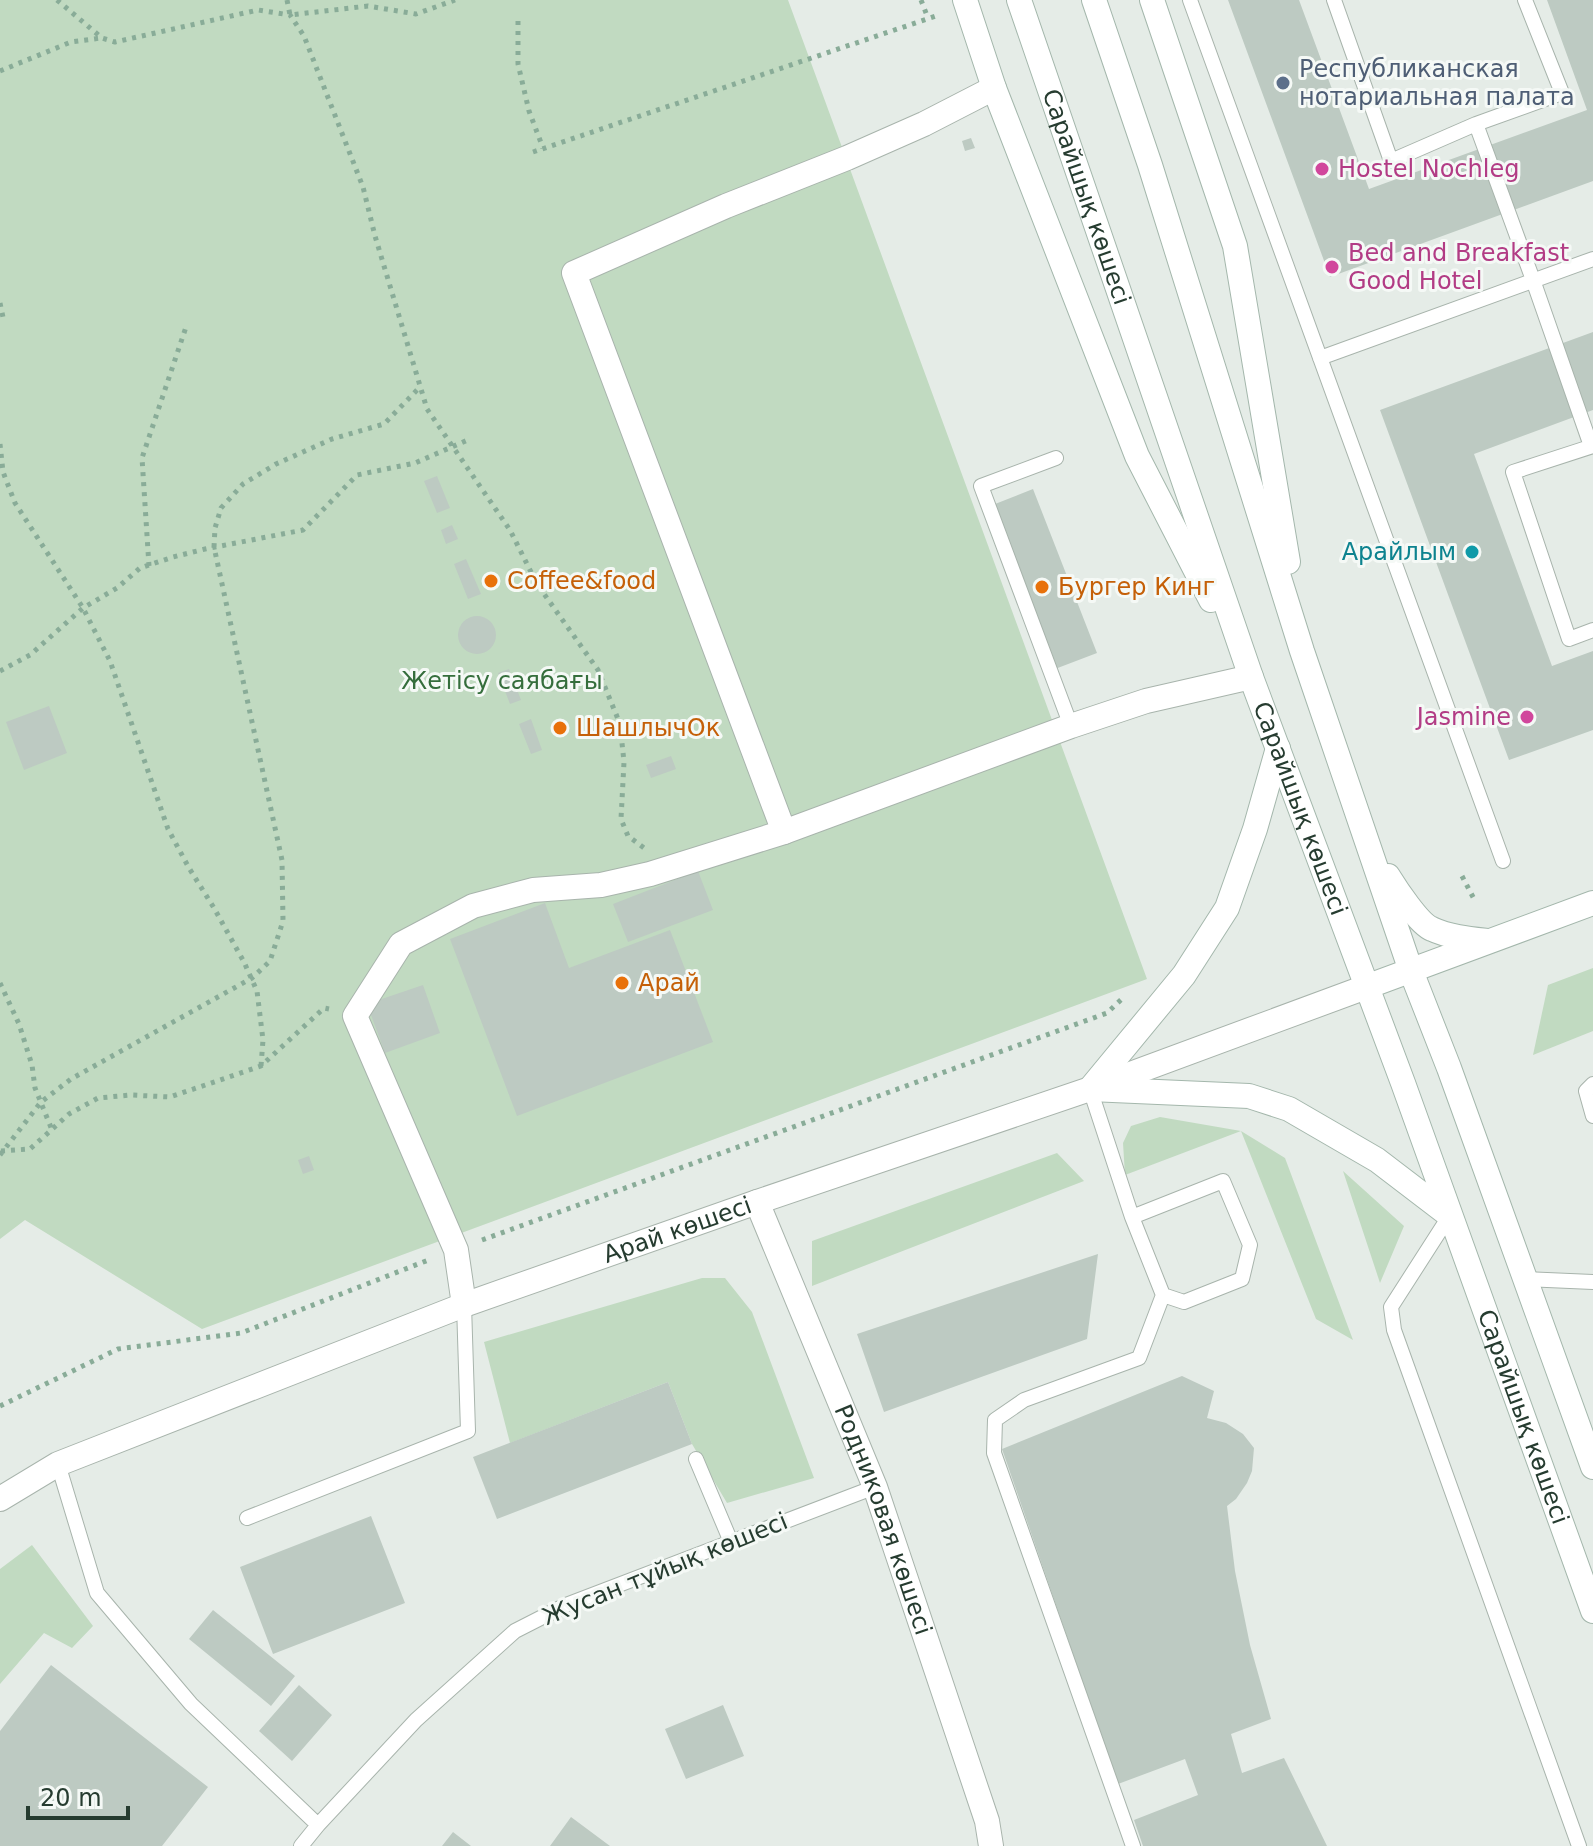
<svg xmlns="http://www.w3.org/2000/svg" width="1593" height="1846" font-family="'DejaVu Sans',sans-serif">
<rect width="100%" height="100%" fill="#e5ece7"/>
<path fill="#c1dac1" d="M0 0H788L1147 979 202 1329 25 1220 0 1239Z
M1593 968V1031L1533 1055 1548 985Z
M1160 1117 1241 1131 1285 1158 1353 1340 1316 1319 1241 1131 1125 1175 1123 1143 1131 1126Z
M1057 1153 1084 1181 812 1286V1241Z
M1343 1171 1404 1226 1380 1283Z
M702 1278H725L752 1312 814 1478 727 1503 692 1444 668 1382 510 1443 484 1342Z
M32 1545 93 1626 72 1648 44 1633 0 1684V1569Z"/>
<path fill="#bdcac2" d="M1228 0H1299L1369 189 1587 110 1547 0H1593V181L1330 277Z
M971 138 975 148 965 151 962 141Z
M1593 332V410L1474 454 1552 666 1593 651V730L1509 760 1380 410Z
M437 476 450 508 437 513 424 481Z
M1033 489 1097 653 1055 669 990 506Z
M452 525 458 539 446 544 441 530Z
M466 559 481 594 468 599 454 564Z
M458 635a19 19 0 1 1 38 0a19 19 0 1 1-38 0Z
M509 669 521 700 510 704 498 673Z
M49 706 67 753 24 770 6 722Z
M531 719 542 750 531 754 519 724Z
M671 756 676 769 651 778 646 765Z
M698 871 713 910 628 942 613 904Z
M545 903 569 968 670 930 713 1042 517 1116 450 939Z
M423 985 440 1033 385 1053 367 1004Z
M309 1156 314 1170 303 1174 298 1160Z
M1098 1254 1087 1339 884 1412 857 1334Z
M1182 1376 1214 1391 1207 1418 1226 1423 1243 1434 1254 1448 1252 1471 1247 1483 1236 1499 1227 1506 1235 1571 1250 1645 1271 1719 1231 1734 1242 1773 1284 1758 1327 1846H1143L1134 1820 1198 1795 1185 1759 1118 1784 1002 1449Z
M668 1382 692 1444 497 1519 473 1457Z
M371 1516 405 1603 273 1654 240 1567Z
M213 1610 295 1676 271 1706 189 1639Z
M51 1665 208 1787 162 1846H0V1731Z
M299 1685 332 1715 292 1761 259 1731Z
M723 1705 744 1756 686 1779 665 1729Z
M571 1817 610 1846H550Z
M453 1832 471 1846H442Z"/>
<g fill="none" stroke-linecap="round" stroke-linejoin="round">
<g stroke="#a8b4ac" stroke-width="16">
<path id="service" d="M1190 0 1503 861
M1334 0 1391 161 1476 124 1562 93 1525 0
M1476 124 1533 280 1591 446
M1320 358 1593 259
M1593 446 1513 472 1569 639 1593 630
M1056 458 981 486 1071 726
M1593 1084 1586 1091 1593 1116
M1090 1089 1132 1217 1163 1295 1139 1358 1024 1400 995 1420 994 1453 1133 1846
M1450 1215 1391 1307 1394 1330 1579 1846
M1132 1217 1223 1181 1250 1245 1242 1279 1184 1302 1163 1295
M1524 1279 1593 1282
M696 1459 731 1542
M58 1464 97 1593 191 1704 318 1825
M247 1518 468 1431 464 1305
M301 1846 318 1825 416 1720 515 1631 566 1605 875 1487"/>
</g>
<g stroke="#a8b4ac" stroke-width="26">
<g id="minor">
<path d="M994 88 924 124 847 158 726 206 574 273 784 832 1071 726 1146 701 1251 677"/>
<path id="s1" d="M757 1202 875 1487 987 1821 991 1846"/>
<path d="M464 1305 456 1250 355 1016 401 944 473 906 533 890 601 885 650 874 784 832"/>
</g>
</g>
<g stroke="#a8b4ac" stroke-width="26">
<g id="tertiary">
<path id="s2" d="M0 1499 58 1464 464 1305 757 1202 1090 1089 1366 987"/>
</g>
</g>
<g stroke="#a4b7ac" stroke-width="26">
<g id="secondary">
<path d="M965 0 994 88 1137 456 1211 600"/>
<path id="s3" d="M1019 0 1251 677 1403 1083 1593 1611"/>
<path d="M1094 0 1150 165 1302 651 1411 971 1449 1068 1593 1467"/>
<path d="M1152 0 1235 246 1288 562"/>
<path d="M1388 876C1396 889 1419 924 1432 929 1449 937 1470 939 1488 941"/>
<path d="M1366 987 1593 903"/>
<path d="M1090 1089 1184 975 1227 908 1255 829 1278 748"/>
<path d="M1090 1089 1249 1096 1289 1109 1377 1160 1449 1215"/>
</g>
</g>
<path stroke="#89ac98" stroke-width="5" stroke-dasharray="4 6" stroke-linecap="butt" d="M57 0 102 38 115 42 258 10 290 15 304 36 363 187 375 236 427 409 510 530 537 584 598 670 620 724 624 762 621 819 628 836 644 848
M287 0 290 15 368 6 416 14 455 0
M921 0 928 18
M518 21V64L529 111 543 148
M0 71 71 42 101 38
M533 152 939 15
M0 303 4 322
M0 444 3 472 15 503 83 608 110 661 168 829 189 868 214 908 244 962 257 991 263 1040 261 1066
M149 566 142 458 186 327
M0 671 30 655 83 608 117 588 140 568 173 557 205 549 303 530 357 475 415 463 470 439
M1462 876 1474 899
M0 983 19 1024 32 1065 35 1088 52 1130
M1 1151 30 1149 69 1114 98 1098 131 1095 170 1097 261 1066 324 1008 329 1009
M0 1155 41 1102 71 1079 252 978 270 961 283 921 282 860 214 547 215 528 221 508 243 484 276 464 332 439 384 424 420 387
M482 1240 1107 1013 1125 996
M0 1406 118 1349 241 1333 431 1259"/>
<use href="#service" stroke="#fff" stroke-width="14"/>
<use href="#minor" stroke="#fff" stroke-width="24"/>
<use href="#tertiary" stroke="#fff" stroke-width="24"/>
<use href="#secondary" stroke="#fff" stroke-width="24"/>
</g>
<circle fill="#5c6f8a" stroke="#f5f9f6" stroke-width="3" cx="1283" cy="83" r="8"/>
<g fill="#d1479c" stroke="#f5f9f6" stroke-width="3">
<circle cx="1322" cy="169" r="8"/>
<circle cx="1332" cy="267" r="8"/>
<circle cx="1527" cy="717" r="8"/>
</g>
<circle fill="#0f9aa8" stroke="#f5f9f6" stroke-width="3" cx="1472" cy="552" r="8"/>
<g fill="#e8710a" stroke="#f5f9f6" stroke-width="3">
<circle cx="491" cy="581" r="8"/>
<circle cx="1042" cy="587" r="8"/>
<circle cx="560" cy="728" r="8"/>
<circle cx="622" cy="983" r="8"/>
</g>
<g text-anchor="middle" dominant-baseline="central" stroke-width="6" stroke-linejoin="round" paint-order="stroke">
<g font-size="24" fill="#4e5e75" stroke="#f5f9f6" text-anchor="start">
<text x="1299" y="69">Республиканская<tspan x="1299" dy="28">нотариальная палата</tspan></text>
</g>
<g font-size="24" fill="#b23c85" stroke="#f5f9f6" text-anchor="start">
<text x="1338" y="169">Hostel Nochleg</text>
<text x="1348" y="253">Bed and Breakfast<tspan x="1348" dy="28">Good Hotel</tspan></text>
<text x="1511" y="717" text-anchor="end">Jasmine</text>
</g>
<g font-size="24" fill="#263c30" stroke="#f5f9f6">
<text stroke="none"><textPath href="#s3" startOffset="208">Сарайшық көшесі</textPath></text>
<text stroke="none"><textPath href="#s3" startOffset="856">Сарайшық көшесі</textPath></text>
<text stroke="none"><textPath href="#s2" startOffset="730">Арай көшесі</textPath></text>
<text stroke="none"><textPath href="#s3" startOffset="1504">Сарайшық көшесі</textPath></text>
<text stroke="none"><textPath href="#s1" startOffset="342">Родниковая көшесі</textPath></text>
<text transform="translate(665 1569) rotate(-22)">Жусан тұйық көшесі</text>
</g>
<g font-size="24" fill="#0d838f" stroke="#f5f9f6" text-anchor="end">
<text x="1456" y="552">Арайлым</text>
</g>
<g font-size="24" fill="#c56008" stroke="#f5f9f6" text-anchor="start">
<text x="507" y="581">Coffee&amp;food</text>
<text x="1058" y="587">Бургер Кинг</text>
<text x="576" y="728">ШашлычОк</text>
<text x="638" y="983">Арай</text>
</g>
<g font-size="24" fill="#356e3c" stroke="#f5f9f6">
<text x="502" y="681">Жетісу саябағы</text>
</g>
</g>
<path d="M28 1806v12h100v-12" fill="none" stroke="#263c30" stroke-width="4"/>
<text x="40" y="1806" font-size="24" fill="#263c30" stroke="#f5f9f6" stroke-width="6" paint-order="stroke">20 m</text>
</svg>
